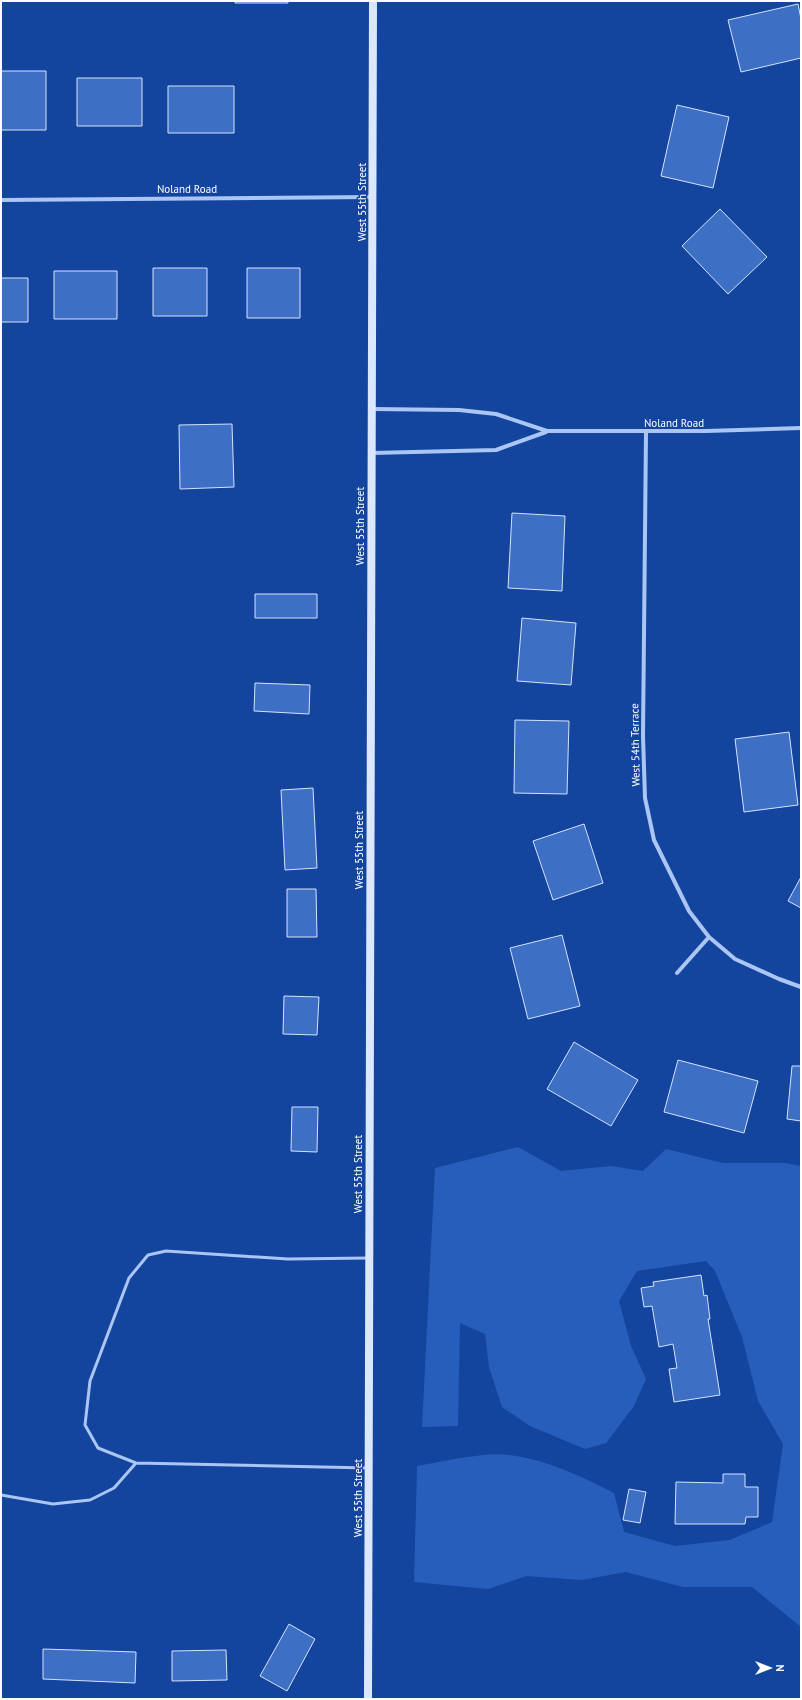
<svg xmlns="http://www.w3.org/2000/svg" width="802" height="1700" font-family="'PT Sans',sans-serif">
<rect width="100%" height="100%" fill="#14459e"/>
<path fill="#275ebc" d="M518 1147 561 1171 611 1166 643 1171 666 1149 723 1163H785L801 1166V1627L752 1587H683L626 1572 582 1580 526 1576 488 1589 414 1582 417 1466C439 1462 462 1457 484 1455 527 1450 577 1474 614 1493L624 1532 675 1546 730 1540 772 1522 783 1444 758 1401 742 1337 715 1271 706 1261 637 1271 619 1301 631 1346 646 1379 634 1406 606 1443 585 1449 530 1426 502 1407 489 1367 485 1334 460 1323 458 1426 422 1427 435 1168Z"/>
<path fill="#3d6fc4" stroke="#d3e3fd" d="M235 1H288V3H235Z
M798 4 801 19V58L741 72 728 20Z
M1 71H46V130H1Z
M77 78H142V126H77Z
M168 86H234V133H168Z
M677 105 729 117 713 188 661 176Z
M720 209 767 257 728 294 682 246Z
M153 268H207V316H153Z
M247 268H300V318H247Z
M54 271H117V319H54Z
M1 278H28V322H1Z
M232 424 234 487 180 489 179 425Z
M512 513 565 516 562 591 508 588Z
M255 594H317V618H255Z
M522 618 576 623 571 685 517 681Z
M255 683 310 685 309 714 254 711Z
M515 720 569 721 567 794 514 793Z
M789 732 798 805 744 812 735 739Z
M313 788 317 868 285 870 281 790Z
M584 824 603 883 553 900 533 841Z
M801 877V908L788 901Z
M287 889H316L317 937H287Z
M562 935 580 1006 528 1019 510 948Z
M284 996 319 997 317 1035 283 1034Z
M574 1042 638 1080 611 1126 547 1089Z
M678 1060 758 1081 744 1133 664 1112Z
M792 1066H801V1121L787 1119Z
M292 1107H318L317 1152 291 1151Z
M701 1275 704 1296 707 1295 710 1319H708L720 1395 674 1402 669 1369 677 1368 673 1344 659 1347 652 1306 644 1307 641 1288 654 1286 653 1282Z
M723 1474H745V1487H758V1517H746L745 1524H675L676 1482 723 1483Z
M629 1489 646 1492 640 1523 623 1520Z
M289 1624 315 1639 287 1691 260 1676Z
M43 1649 136 1652 135 1683 43 1679Z
M226 1650 227 1680 172 1681V1651Z"/>
<g fill="none" stroke-linecap="round" stroke-linejoin="round">
<path stroke="#abc6f4" stroke-width="3" d="M368 1468 136 1463 98 1448 85 1425 90 1381 129 1278 148 1255 166 1251 288 1259 369 1258
M1 1495 53 1504 90 1500 114 1488 136 1463"/>
<path stroke="#abc6f4" stroke-width="4" d="M1 200 373 197
M372 409 459 410 496 414 547 431H706L801 428
M646 432 643 736 645 798 654 840 689 911 709 937 735 959 779 979 801 987
M372 453 496 450 546 432
M677 973 709 937"/>
<path stroke="#dbe7fd" stroke-width="8" d="M368 1699 373 1"/>
</g>
<g text-anchor="middle" dominant-baseline="central" stroke-width="3" stroke-linejoin="round" paint-order="stroke">
<g font-size="11" fill="#fff" stroke="#14459e">
<text x="187" y="189">Noland Road</text>
<text transform="translate(362 202) rotate(-90)">West 55th Street</text>
<text x="674" y="423">Noland Road</text>
<text transform="translate(360 526) rotate(-90)">West 55th Street</text>
<text transform="translate(635 745) rotate(-91)">West 54th Terrace</text>
<text transform="translate(359 850) rotate(-90)">West 55th Street</text>
<text transform="translate(358 1174) rotate(-90)">West 55th Street</text>
<text transform="translate(358 1498) rotate(-90)">West 55th Street</text>
</g>
</g>
<rect width="802" height="1700" fill="none" stroke="#ffffff" stroke-width="4"/>
<g transform="translate(770 1668) rotate(90)" stroke="#14459e" stroke-width="3" paint-order="stroke">
<path d="M0-3L7 15L0 10L-7 15Z" fill="#ffffff"/>
<text y="-6" font-size="11" font-weight="bold" text-anchor="middle" fill="#ffffff">N</text>
</g>
</svg>
